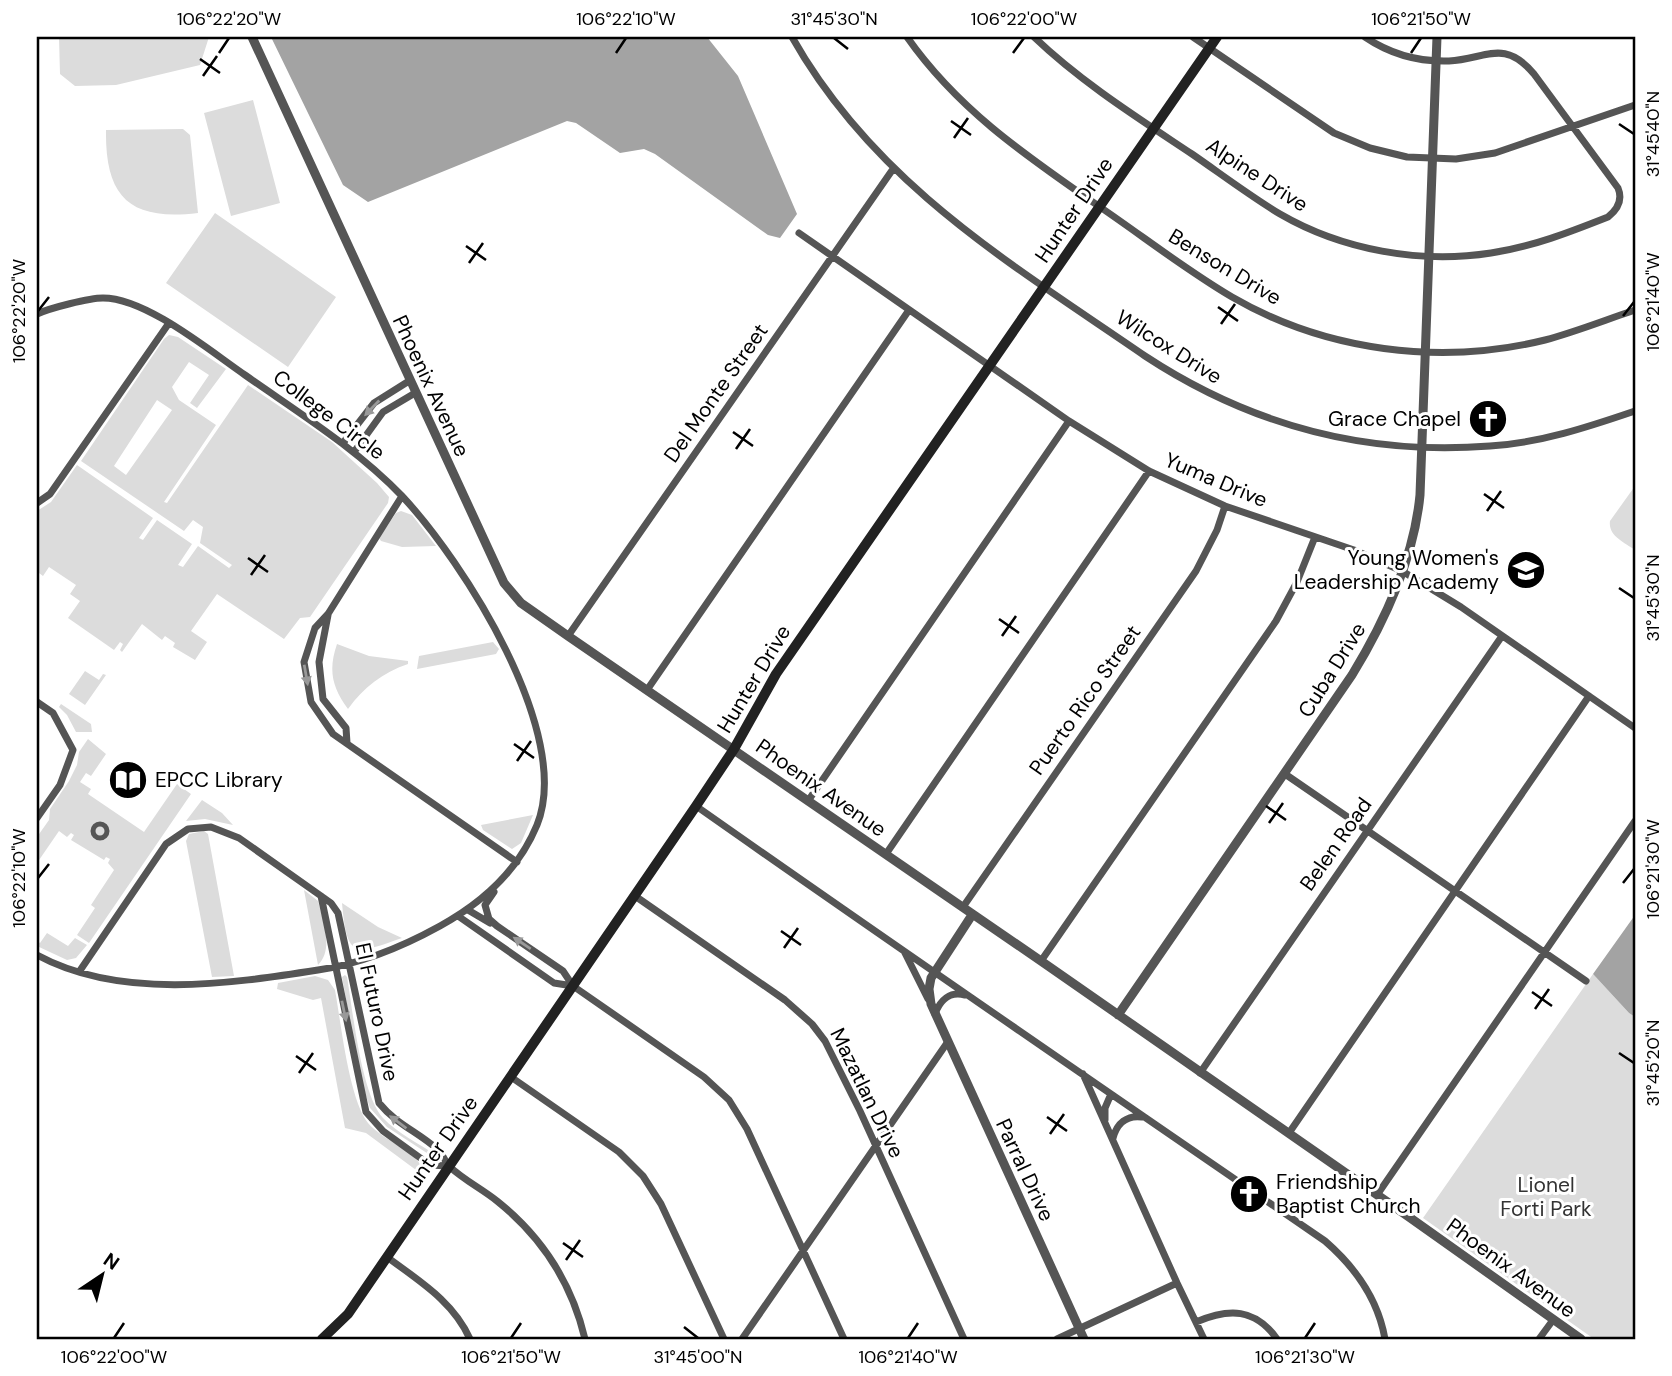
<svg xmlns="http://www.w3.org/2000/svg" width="1672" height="1376" font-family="'DM Sans',sans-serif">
<rect width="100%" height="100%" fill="#fff"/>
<path fill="#dcdcdc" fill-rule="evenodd" d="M59 37H209L200 65 116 85 75 86 60 74Z
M253 100 280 203 231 216 204 113Z
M183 129 190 135 198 213C130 221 105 198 106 130Z
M215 213 336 297 288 367 166 283Z
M169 335 178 337 226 369 197 408 190 403 209 375 189 362 172 387 179 400 216 425 164 502 167 503 248 385 332 442 377 483 389 497 388 503 310 617 300 618 284 639 217 594 191 631 207 642 195 660 173 647 175 643 165 636 162 640 142 624 122 652 120 650 123 644 120 642 114 650 68 618 80 601 70 594 76 585 49 567 43 576 39 573 37 576V511L51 502 77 465 153 518 139 538 143 540 157 520 192 544 178 565 183 567 198 546 229 568 232 565 200 543 203 527 193 520 184 531 81 461 164 339ZM157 400 172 410 126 475 114 466Z
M1635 486V550C1624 542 1608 536 1610 521Z
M401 511 412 515 436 546 402 547 381 541 379 538 396 513Z
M493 642 499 649 496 654 417 669 419 656Z
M337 644 369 656 408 661V664C382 673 364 687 348 709 332 687 328 670 337 644Z
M85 671 99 680 103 674 106 675 85 705 69 694Z
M61 704 91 724 92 732H76L67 715 59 707Z
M88 739 106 754 91 776 86 773 80 782 91 789 88 794 144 832 177 784 191 794 89 943 77 935 95 908 91 905 114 870 108 863 110 859 106 857 104 860 71 840 74 835 71 833 67 837 59 831 37 863V837L49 820 50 809 69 781 77 765 79 752Z
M202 800 222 813 233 825 205 819 186 821Z
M533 815 521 843 512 849 483 830 481 825Z
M204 831 208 834 234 976 212 977 186 841 189 834Z
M304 890 318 901C323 921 334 949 318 965Z
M342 903 378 927 402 938C354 955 347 959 342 903Z
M47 933 68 946 75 938 87 945 76 958 67 960 37 946V941L40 943Z
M1593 974 1629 1013 1635 1017V1339H1594L1423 1218Z
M345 975 347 977C353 1011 361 1094 383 1118 397 1133 420 1144 437 1156L436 1159 387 1127 370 1108 361 1081 342 977Z
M315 976 328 980 335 990C341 1023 349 1099 368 1123 384 1142 416 1149 425 1173L423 1179H418L416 1170 366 1133 345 1128 321 998 313 1000 277 989 278 983Z"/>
<path fill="#a3a3a3" d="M271 37H707L738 76 797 214 780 238 768 235 655 154 644 149 620 153 576 123 567 121 368 202 343 185Z
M1635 915V1017L1629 1013 1593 974Z"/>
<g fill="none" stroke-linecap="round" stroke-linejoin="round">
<path stroke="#555" stroke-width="5" d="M93 831a7 7 0 1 1 14 0a7 7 0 1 1-14 0Z"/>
<path stroke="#555" stroke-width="7" d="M792 37C875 184 1010 263 1145 356 1250 425 1364 456 1490 446 1540 443 1588 427 1635 411
M907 37C959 111 1028 157 1100 207 1144 237 1186 270 1232 297 1325 351 1440 366 1545 340 1575 332 1605 320 1635 310
M1034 37C1081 82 1138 118 1192 154 1221 174 1250 196 1280 214 1342 250 1420 264 1491 253 1532 247 1570 232 1608 217 1618 209 1623 200 1618 188L1534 74C1504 38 1486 59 1449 61 1418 62 1390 54 1365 37
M1193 37 1334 133 1370 148 1407 157 1456 159 1495 153 1635 105
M799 233 1069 421 1149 471 1225 506 1354 550 1402 571 1461 607 1635 728
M37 314C50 308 89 298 103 298 146 298 210 351 245 375 299 413 356 448 402 496 463 561 574 734 537 825 518 871 482 903 440 926 402 947 361 964 318 970 229 984 120 1000 37 955
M343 443 374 403 409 381
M354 452 383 412 415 393
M402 496 328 614 315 628 304 662 311 702 333 734 517 862
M37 503 50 494 169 323
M328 615 319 662 323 699 346 728 347 743
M568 636 893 169
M647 690 909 310
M37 702 53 713 73 750 60 785 37 818
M1285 774 1586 981
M808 801 1069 421
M696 806C905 953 1115 1097 1325 1241 1355 1267 1378 1299 1385 1339
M886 854 1149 471
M494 892 485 905 489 919 497 926 563 971 573 986 704 1077 729 1100 747 1129 844 1339
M321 896 366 1112 383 1131 430 1165 448 1166
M635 896 785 1000 812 1024 825 1041 860 1111 964 1339
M963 907 1196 571 1217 530 1225 506
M468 910 490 923
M458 916 554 983 573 986
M905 953 928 999
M1041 961 1276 621 1297 582 1315 537
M79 972 166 844 188 829 211 827 239 838 331 903 338 913 379 1103C396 1124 418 1132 437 1149 443 1154 445 1162 450 1167 464 1180 482 1189 497 1201 542 1237 572 1284 585 1339
M935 1014C940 1000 950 991 965 995
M1200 1073 1502 636
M1083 1074 1177 1283 1204 1339
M511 1077 619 1152 643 1176 661 1204 724 1339
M1105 1120V1108L1111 1094
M1289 1133 1589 696
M1113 1138C1117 1123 1127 1115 1142 1117
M1377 1195 1635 821
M387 1257C419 1281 453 1301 470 1339
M1196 1322C1229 1308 1255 1308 1277 1339
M742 1339 947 1043
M1057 1339 1177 1283
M1539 1339 1553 1320"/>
<path stroke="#555" stroke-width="9" d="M252 37 504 583 521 603 568 636 1041 961 1409 1217 1581 1339
M972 915 931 978 929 989 931 1004 1084 1339
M1118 1015 1352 675C1385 621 1414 558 1420 495L1437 37"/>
<path stroke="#222" stroke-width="10" d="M322 1339 348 1314 696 806 734 749 776 674 1217 37"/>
</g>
<defs><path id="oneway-solid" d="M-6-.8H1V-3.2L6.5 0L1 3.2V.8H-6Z" transform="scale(1.75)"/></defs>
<g fill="#999">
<use href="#oneway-solid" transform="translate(372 408) rotate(134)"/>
<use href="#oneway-solid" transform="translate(306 675) rotate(80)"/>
<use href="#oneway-solid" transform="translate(522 943) rotate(-146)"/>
<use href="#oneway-solid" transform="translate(344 1011) rotate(78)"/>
<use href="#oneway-solid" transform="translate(398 1122) rotate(-143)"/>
</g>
<path fill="none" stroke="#000" stroke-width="2.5" d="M834 38 848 49M219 53 229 38M616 53 626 38M1013 53 1024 38M1411 53 1421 38M200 59 220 73M203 76 217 56M951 121 971 135M1619 124 1634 134M954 138 968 118M466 246 486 260M469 263 483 243M1218 307 1238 321M38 311 49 297M1623 316 1634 302M1221 324 1235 304M733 432 753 446M736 449 750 429M1484 494 1504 508M1487 511 1501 491M248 558 268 572M251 575 265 555M1619 588 1634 598M999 619 1019 633M1002 636 1016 616M514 744 534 758M517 761 531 741M1266 806 1286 820M1269 823 1283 803M38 878 49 864M1623 883 1634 869M781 931 801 945M784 948 798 928M1532 992 1552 1006M1535 1009 1549 989M1619 1053 1634 1063M296 1056 316 1070M299 1073 313 1053M1047 1117 1067 1131M1050 1134 1064 1114M563 1243 583 1257M566 1260 580 1240M684 1327 698 1338M114 1338 124 1323M511 1338 521 1323M908 1338 918 1323M1305 1338 1315 1323"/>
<defs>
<g id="church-disc" transform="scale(2.0125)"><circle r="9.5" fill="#000" stroke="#fff"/><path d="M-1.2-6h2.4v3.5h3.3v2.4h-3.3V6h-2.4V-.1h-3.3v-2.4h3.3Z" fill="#fff"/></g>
<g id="school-disc" transform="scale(2.0125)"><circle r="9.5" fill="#000" stroke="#fff"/><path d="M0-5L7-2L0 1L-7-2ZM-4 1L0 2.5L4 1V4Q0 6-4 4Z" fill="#fff"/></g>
<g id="library-disc" transform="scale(2.0125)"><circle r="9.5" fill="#000" stroke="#fff"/><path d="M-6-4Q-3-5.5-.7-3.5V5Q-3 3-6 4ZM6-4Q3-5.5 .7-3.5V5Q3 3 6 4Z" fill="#fff"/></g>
</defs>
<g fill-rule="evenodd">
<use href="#church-disc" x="1488" y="419"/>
<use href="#school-disc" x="1526" y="570"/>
<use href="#library-disc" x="128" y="780"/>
<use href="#church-disc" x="1249" y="1194"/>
</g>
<g text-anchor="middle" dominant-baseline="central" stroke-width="6" stroke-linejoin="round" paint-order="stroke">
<g font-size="21" fill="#000" stroke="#fff">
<text transform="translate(1257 175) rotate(33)">Alpine Drive</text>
<text transform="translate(1074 210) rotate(-56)">Hunter Drive</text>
<text transform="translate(1225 267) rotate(31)">Benson Drive</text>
<text transform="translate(1169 347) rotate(32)">Wilcox Drive</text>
<text transform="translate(431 386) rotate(65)">Phoenix Avenue</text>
<text transform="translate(716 393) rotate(-55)">Del Monte Street</text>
<text transform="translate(329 415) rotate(37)">College Circle</text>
<text transform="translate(1216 480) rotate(23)">Yuma Drive</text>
<text transform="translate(1332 670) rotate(-58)">Cuba Drive</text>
<text transform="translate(754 679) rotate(-59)">Hunter Drive</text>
<text transform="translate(1085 700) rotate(-55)">Puerto Rico Street</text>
<text transform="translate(821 788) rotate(35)">Phoenix Avenue</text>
<text transform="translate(1336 844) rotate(-55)">Belen Road</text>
<text transform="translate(377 1012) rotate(78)">El Futuro Drive</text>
<text transform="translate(867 1093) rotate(64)">Mazatlan Drive</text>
<text transform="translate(438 1148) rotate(-55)">Hunter Drive</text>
<text transform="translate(1025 1170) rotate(65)">Parral Drive</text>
<text transform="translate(1511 1268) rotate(36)">Phoenix Avenue</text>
</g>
<g font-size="21" fill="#000" stroke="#fff" text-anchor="end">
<text x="1461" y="419">Grace Chapel</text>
<text x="1499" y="558">Young Women's<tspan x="1499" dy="24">Leadership Academy</tspan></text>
<text x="155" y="780" text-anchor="start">EPCC Library</text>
<text x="1276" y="1182" text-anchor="start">Friendship<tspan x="1276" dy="24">Baptist Church</tspan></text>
</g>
<g font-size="21" fill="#333" stroke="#fff">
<text x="1546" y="1185">Lionel<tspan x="1546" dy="24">Forti Park</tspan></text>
</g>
</g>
<rect width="1672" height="1376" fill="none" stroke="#ffffff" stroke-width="77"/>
<g transform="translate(102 1275) rotate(35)" stroke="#ffffff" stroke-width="5" paint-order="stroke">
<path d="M0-5L12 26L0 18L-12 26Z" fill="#000000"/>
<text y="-10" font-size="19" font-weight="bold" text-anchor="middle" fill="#000000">N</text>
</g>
<rect x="38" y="38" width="1596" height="1300" fill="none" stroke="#000" stroke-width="2.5"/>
<g font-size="18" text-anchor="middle" fill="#000">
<text x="229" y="25">106°22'20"W</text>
<text x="626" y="25">106°22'10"W</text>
<text x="834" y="25">31°45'30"N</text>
<text x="1024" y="25">106°22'00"W</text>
<text x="1421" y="25">106°21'50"W</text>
<text transform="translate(1653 134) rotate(-90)" y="6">31°45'40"N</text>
<text transform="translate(1653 302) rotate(-90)" y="6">106°21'40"W</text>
<text transform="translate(19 311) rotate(-90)" y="6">106°22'20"W</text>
<text transform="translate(1653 598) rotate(-90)" y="6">31°45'30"N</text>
<text transform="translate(1653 869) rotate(-90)" y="6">106°21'30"W</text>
<text transform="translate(19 878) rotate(-90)" y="6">106°22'10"W</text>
<text transform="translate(1653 1063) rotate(-90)" y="6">31°45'20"N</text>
<text x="114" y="1363">106°22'00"W</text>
<text x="511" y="1363">106°21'50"W</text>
<text x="698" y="1363">31°45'00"N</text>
<text x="908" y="1363">106°21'40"W</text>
<text x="1305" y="1363">106°21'30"W</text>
</g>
</svg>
